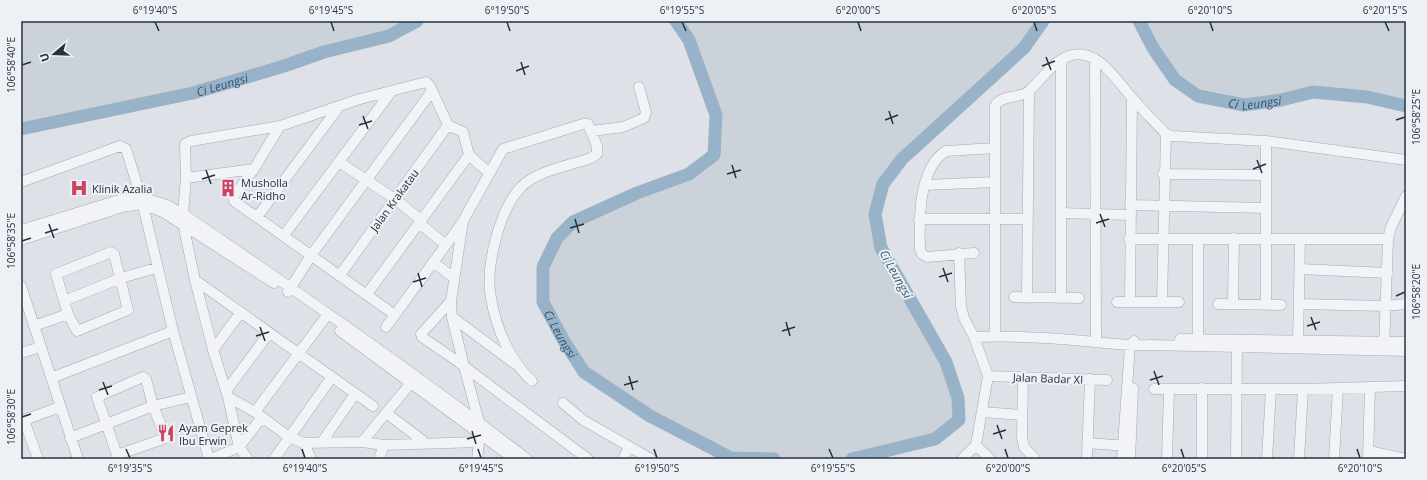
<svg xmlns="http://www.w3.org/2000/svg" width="1427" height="480" font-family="'Open Sans',sans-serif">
<rect width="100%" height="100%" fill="#dee2e8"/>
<path fill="#ccd2da" d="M21 21H421L389 36 324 52 227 83 126 107 21 129Z
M676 21H1043L1024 48 902 159 883 184 875 214 881 248 945 360 958 398 959 420 935 439 852 459 731 458 652 416 584 372 543 302V267L557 238 573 222 637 193 689 174 714 155 716 115 689 40Z
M1139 21H1406V107L1367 97 1313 92 1281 100 1244 105 1198 96 1175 80 1153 46Z"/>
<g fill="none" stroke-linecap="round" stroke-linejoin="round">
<g stroke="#98b3c8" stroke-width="13">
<path id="s1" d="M676 21 689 40 716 115 714 155 689 174 637 193 573 222 557 238 543 267V302L564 341 584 372 650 416 731 458 774 459"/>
<path id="s2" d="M1139 21 1153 48 1175 80 1198 96 1244 105 1281 100 1313 92 1367 97 1406 106"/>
<path id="s3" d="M21 129 193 93 281 67 324 52 389 36 417 21"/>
<path d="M852 459 935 439 959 420 958 398 946 362 881 248 875 214 883 184 902 159 1024 48 1043 21"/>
</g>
<g stroke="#a3a9b2" stroke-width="11">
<path id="minor" d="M1095 59 1096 342
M280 126 254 169 233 197 234 201 395 315
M592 131 623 127 644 118 646 112 639 87
M339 162 395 199 421 220
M1163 174 1265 175
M186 178 254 169
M21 182 120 146 126 149 141 197 173 331 209 459
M925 185 995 182
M1130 205 1266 208
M1061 213 1129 215
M257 217 338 108
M919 219H1027
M419 223 446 245
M21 230 119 200 141 197 167 205 183 214C300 293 415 373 527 459
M284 235 391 92
M1129 239H1388
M21 240 122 207 142 204 163 212 274 283
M1198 240V339
M111 252 114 254 128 310 77 331 68 314 56 274Z
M959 253 961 307 964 318 974 337 988 376 976 445 962 459
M974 253 927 257 922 254 920 249C919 221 918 168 946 151L995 148
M433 262 454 278
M1300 269 1388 273
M340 275 448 125
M195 280 373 406
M21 286 78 459
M288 292 312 254 432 91
M367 294 469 155
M1014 297 1079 298
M1027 298 1029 92
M1061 298V60
M64 301 121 278 156 268
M451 301 421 334 422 337 457 361 588 459
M1117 302H1179
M1130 302 1132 98
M1162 302 1166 134
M1218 304 1281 305
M1233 304 1234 238
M1299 304 1385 306 1406 304
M1266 305V141
M452 317 515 364
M34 326 68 314
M386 327 462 223
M340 331 514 459
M995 336V106C1001 94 1022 99 1030 90 1043 78 1052 62 1069 56 1098 46 1118 83 1134 100 1144 112 1155 122 1166 134L1172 136 1266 141 1406 160
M974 337C1014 335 1055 338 1095 342 1114 344 1132 346 1150 345L1406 351
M1180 339 1406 342
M1298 346 1300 239
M1384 348 1388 239 1391 227 1406 196
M213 350 241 312
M21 353 41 347
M988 376 1107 380
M143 377 146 379 153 406 166 438 117 455 97 397Z
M1023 377 1022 437 1024 447 1035 459
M51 378 173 331
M1202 388V459
M1154 389H1303L1406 386
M226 391 269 333
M228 397 255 412 289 437 304 443 362 442 384 445 479 442
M563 403 583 420 651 459
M255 412 328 314
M983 412 1021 415
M386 413 422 440
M24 420 38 459
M21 421 60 407
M70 438 153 406 191 397
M322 442 355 394
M362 442 411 383
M304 443 311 459
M1087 443 1128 446
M976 445 990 459
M1369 451 1406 459
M211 459 239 447 262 417
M248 459 239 447 228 397 213 350 195 280 185 233 183 214 186 178 185 144 191 141 280 126 360 99 426 82 430 86 448 125 463 132 469 155 489 173
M274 459 332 377
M379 459 384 445
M477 459 480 434 479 422 464 366 452 317 451 301 463 221 503 149 583 124H588L597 146V154L591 158C569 166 538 170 521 187 499 210 485 268 491 298 496 328 510 361 532 381
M623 459 629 447
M1087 459 1090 379
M1122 459 1130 345 1134 341
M1130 459 1133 388
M1167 459 1169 389
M1236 459 1237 341
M1267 459 1271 389
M1299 459 1303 389
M1334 459 1338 388
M1368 459 1370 387"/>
</g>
<use href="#minor" stroke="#f1f3f6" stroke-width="10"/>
</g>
<path fill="none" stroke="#27313e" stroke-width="1.5" d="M155 22 159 31M331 22 334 31M507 22 510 31M682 22 686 31M858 22 861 31M1034 22 1037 31M1210 22 1213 31M1385 22 1389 31M1046 57 1051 70M521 62 525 75M22 65 31 62M1042 66 1055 61M516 71 529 66M889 111 893 124M363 116 368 129M885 120 898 115M1396 120 1405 117M359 125 372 121M1257 160 1262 173M732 165 736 178M1253 169 1266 164M206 170 211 184M727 174 741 170M202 179 215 175M1100 214 1105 227M575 219 579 233M1096 223 1109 219M49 224 54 238M570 228 584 224M45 233 58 229M22 241 31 238M943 268 948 282M418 273 422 287M939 277 952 273M413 282 426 278M1396 296 1405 292M1311 317 1316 330M786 322 790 336M1307 326 1320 322M260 327 265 341M782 331 795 327M256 336 269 332M1154 371 1159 385M629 376 633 390M1150 380 1163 376M103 382 108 395M624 385 638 381M99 390 112 386M22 417 31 414M997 425 1002 439M472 431 476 444M993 434 1006 430M467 439 481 435M126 449 130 458M302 449 305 458M478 449 481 458M654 449 657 458M829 449 833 458M1005 449 1008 458M1181 449 1184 458M1357 449 1360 458"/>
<defs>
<g id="hospital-bare" transform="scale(1.38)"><path d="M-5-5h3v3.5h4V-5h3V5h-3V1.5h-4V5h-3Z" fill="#ce4262" stroke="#edf1f5" stroke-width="2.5" paint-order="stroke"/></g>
<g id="building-bare" transform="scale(1.38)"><path d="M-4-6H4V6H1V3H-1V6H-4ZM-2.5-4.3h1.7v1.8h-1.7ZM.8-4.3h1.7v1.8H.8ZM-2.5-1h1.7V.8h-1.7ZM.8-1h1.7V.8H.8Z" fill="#ce4262" stroke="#edf1f5" stroke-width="2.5" paint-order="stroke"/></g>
<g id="restaurant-bare" transform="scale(1.38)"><path d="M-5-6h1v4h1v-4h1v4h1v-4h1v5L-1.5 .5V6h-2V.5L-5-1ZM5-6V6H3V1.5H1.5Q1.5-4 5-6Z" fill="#ce4262" stroke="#edf1f5" stroke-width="2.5" paint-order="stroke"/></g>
</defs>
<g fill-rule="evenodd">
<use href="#hospital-bare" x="79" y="188"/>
<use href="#building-bare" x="228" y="188"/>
<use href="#restaurant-bare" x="166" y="433"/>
</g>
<g text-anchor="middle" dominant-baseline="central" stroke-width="4" stroke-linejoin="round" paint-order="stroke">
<g font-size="11" fill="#27313e" stroke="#edf1f5" text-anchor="start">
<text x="241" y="182">Musholla<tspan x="241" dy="13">Ar-Ridho</tspan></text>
<text x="92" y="188">Klinik Azalia</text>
<text x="179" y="427">Ayam Geprek<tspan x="179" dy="13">Ibu Erwin</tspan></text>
</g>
<g font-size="11" fill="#27313e" stroke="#edf1f5">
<text transform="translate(394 200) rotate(-54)">Jalan Krakatau</text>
<text transform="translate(1048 378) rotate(2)">Jalan Badar XI</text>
</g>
<g font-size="12" font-style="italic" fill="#315372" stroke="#edf1f5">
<text stroke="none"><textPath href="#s3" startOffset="206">Ci Leungsi</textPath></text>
<text stroke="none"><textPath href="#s2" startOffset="155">Ci Leungsi</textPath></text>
<text transform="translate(896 274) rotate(61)">Ci Leungsi</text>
<text stroke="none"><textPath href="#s1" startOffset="426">Ci Leungsi</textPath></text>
</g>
</g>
<rect width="1427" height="480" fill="none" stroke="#edf1f5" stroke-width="44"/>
<g transform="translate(54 54) rotate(251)" stroke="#edf1f5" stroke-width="3" paint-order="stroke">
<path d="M0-3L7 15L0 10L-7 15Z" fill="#27313e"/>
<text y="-6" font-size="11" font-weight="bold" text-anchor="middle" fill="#27313e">U</text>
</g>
<rect x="22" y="22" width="1383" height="436" fill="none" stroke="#27313e" stroke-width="1.5"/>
<g font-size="10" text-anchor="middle" fill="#27313e">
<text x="155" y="14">6°19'40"S</text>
<text x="331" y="14">6°19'45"S</text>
<text x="507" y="14">6°19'50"S</text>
<text x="682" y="14">6°19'55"S</text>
<text x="858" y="14">6°20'00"S</text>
<text x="1034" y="14">6°20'05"S</text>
<text x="1210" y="14">6°20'10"S</text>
<text x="1385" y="14">6°20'15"S</text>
<text transform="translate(11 65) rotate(-90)" y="4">106°58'40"E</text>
<text transform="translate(1416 117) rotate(-90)" y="4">106°58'25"E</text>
<text transform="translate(11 241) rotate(-90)" y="4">106°58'35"E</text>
<text transform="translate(1416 292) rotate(-90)" y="4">106°58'20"E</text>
<text transform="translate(11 417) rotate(-90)" y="4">106°58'30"E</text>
<text x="130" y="472">6°19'35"S</text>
<text x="305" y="472">6°19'40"S</text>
<text x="481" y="472">6°19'45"S</text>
<text x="657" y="472">6°19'50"S</text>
<text x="833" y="472">6°19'55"S</text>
<text x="1008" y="472">6°20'00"S</text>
<text x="1184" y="472">6°20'05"S</text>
<text x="1360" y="472">6°20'10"S</text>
</g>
</svg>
